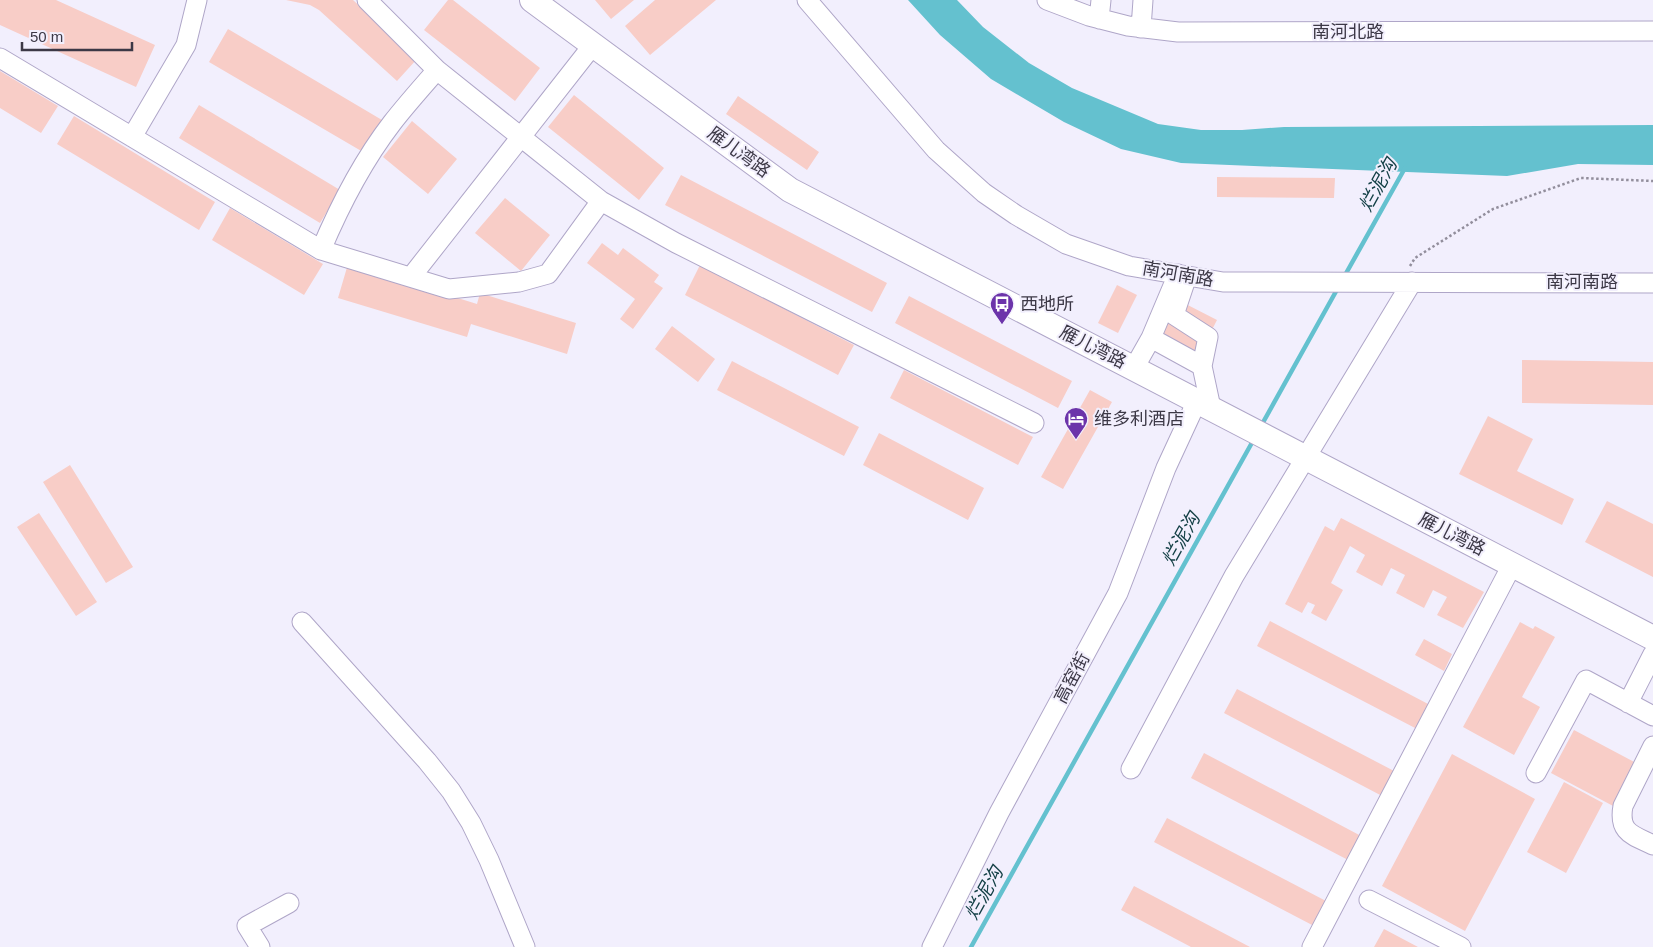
<svg xmlns="http://www.w3.org/2000/svg" width="1653" height="947" font-family="Helvetica,'Noto Sans SC',sans-serif">
<rect width="100%" height="100%" fill="#f2effd"/>
<path fill="#64c1cf" d="M908 0H957L983 27 1029 63 1072 88 1158 124 1201 130H1242L1284 127 1653 125V165L1578 164 1507 176 1181 163 1121 149 1064 122 991 79 940 35Z"/>
<g fill="none" stroke-linecap="round" stroke-linejoin="round">
<path stroke="#64c1cf" stroke-width="4.5" d="M1344 277 1405 168
M1261 426 1339 286
M971 947 1254 439"/>
</g>
<path fill="#f8cdc7" d="M0 0H56L155 45 136 87 0 25Z
M286 0H353L417 59 397 81 319 10 310 5Z
M448 0H453L540 68 515 101 424 30Z
M595 0H634L611 19Z
M655 0H716L650 55 625 26Z
M228 29 382 120 363 152 209 62Z
M0 71 58 106 41 133 0 108Z
M574 95 664 168 639 200 548 127Z
M738 96 819 152 807 170 726 114Z
M199 105 340 190 320 223 179 138Z
M74 116 215 202 199 230 57 144Z
M412 121 457 159 428 194 383 157Z
M681 175 887 283 872 312 665 205Z
M1217 177 1335 178 1334 198 1217 197Z
M505 198 550 235 521 271 475 233Z
M230 208 323 264 304 295 212 240Z
M602 243 618 255 623 248 659 275 654 282 663 288 633 329 620 319 635 299 587 263Z
M348 264 477 304 480 293 576 323 567 354 471 324 467 337 338 298Z
M700 265 854 345 838 375 685 295Z
M1117 285 1137 295 1118 333 1098 323Z
M909 296 1072 381 1058 408 895 323Z
M1176 299 1217 320 1194 365 1154 344Z
M672 326 715 359 698 382 655 349Z
M1522 360 1653 362V405L1522 403Z
M732 361 859 427 844 456 717 390Z
M904 370 1033 437 1018 465 890 398Z
M1090 390 1112 402 1063 489 1041 477Z
M1488 416 1533 439 1517 471 1574 499 1562 525 1459 474Z
M879 433 984 488 968 520 863 465Z
M70 465 133 567 106 583 43 482Z
M1607 501 1653 524V577L1585 542Z
M39 513 97 602 76 616 17 527Z
M1341 518 1484 592 1463 628 1437 615 1447 597 1433 590 1424 608 1396 593 1405 575 1391 568 1382 586 1356 572 1365 555 1350 546 1331 583 1343 590 1326 621 1311 613 1315 605 1308 602 1302 613 1285 604 1325 526 1334 531Z
M1270 621 1430 705 1417 729 1257 646Z
M1520 622 1533 629 1535 626 1555 637 1522 697 1540 707 1514 755 1463 727Z
M1424 639 1452 654 1444 671 1415 655Z
M1237 689 1396 772 1384 797 1224 713Z
M1574 730 1638 764 1615 807 1551 773Z
M1204 753 1363 837 1350 861 1191 778Z
M1452 754 1535 799 1465 931 1382 886Z
M1564 782 1603 803 1566 873 1527 852Z
M1167 818 1326 901 1314 926 1154 842Z
M1134 886 1250 947H1191L1121 910Z
M1384 929 1418 947H1374Z"/>
<g fill="none" stroke-linecap="round" stroke-linejoin="round">
<g stroke="#afa6c8" stroke-width="21">
<path id="minor" d="M367 0 437 70 601 201 676 243 1034 423
M807 0 936 150 984 193 1016 215 1066 244 1129 266 1223 282 1653 283
M1047 0 1089 16 1128 26 1178 32 1653 31
M1099 19 1101 0
M1141 28 1143 0
M0 58 321 250 449 289 519 282 548 274 601 201
M132 137 186 45 197 0
M321 250C340 205 362 162 392 123 406 105 422 87 437 70
M1178 274 1151 338 1202 366 1208 337 1174 315 1187 276
M411 277 593 45
M1202 366 1211 408
M1134 368 1151 338
M302 622 427 761 451 791 471 823 489 860 525 947
M1628 703 1653 654
M1653 746 1623 806C1618 833 1633 835 1653 845
M1131 769 1234 576 1412 282
M1536 773 1586 680 1653 716
M1369 900 1461 947
M260 947 247 926 289 903
M932 947 999 813 1118 593 1166 468 1197 401
M1312 947 1512 565"/>
</g>
<g stroke="#afa6c8" stroke-width="26">
<path id="major" d="M532 0 790 190 1653 638"/>
</g>
<path stroke="#928e9c" stroke-width="2.5" stroke-dasharray="2.5 2.5" stroke-linecap="butt" d="M1410 266 1415 258 1493 209 1581 178 1653 181"/>
<use href="#minor" stroke="#fff" stroke-width="19"/>
<use href="#major" stroke="#fff" stroke-width="24"/>
</g>
<defs>
<g id="bus-pin" transform="scale(1.25)"><path d="M0 17L-7.5 6A9.5 9.5 0 1 1 7.5 6Z" fill="#6c34aa" stroke="#f2effd"/><path d="M-5-6H5V4H4V6H2V4H-2V6H-4V4H-5ZM-3.5-4V0h7V-4ZM-3.5 1.2v1.5H-2V1.2ZM2 1.2v1.5H3.5V1.2Z" fill="#fff"/></g>
<g id="hotel-pin" transform="scale(1.25)"><path d="M0 17L-7.5 6A9.5 9.5 0 1 1 7.5 6Z" fill="#6c34aa" stroke="#f2effd"/><path d="M-6-4.5h1.5V1H6V5H4.5V3h-9V5H-6ZM-4 0a1.8 1.8 0 1 1 3.6 0ZM.5 0V-2.5h3Q6-2.5 6 0Z" fill="#fff"/></g>
</defs>
<g fill-rule="evenodd">
<use href="#bus-pin" x="1002" y="304"/>
<use href="#hotel-pin" x="1076" y="419"/>
</g>
<g text-anchor="middle" dominant-baseline="central" stroke-width="4" stroke-linejoin="round" paint-order="stroke">
<g font-size="18" fill="#3c3846" stroke="#f2effd">
<text x="1348" y="32">南河北路</text>
<text transform="translate(739 152) rotate(36)">雁儿湾路</text>
<text transform="translate(1178 274) rotate(10)">南河南路</text>
<text x="1582" y="282">南河南路</text>
<text transform="translate(1093 347) rotate(27)">雁儿湾路</text>
<text transform="translate(1452 534) rotate(27)">雁儿湾路</text>
<text transform="translate(1072 678) rotate(-62)">高窑街</text>
</g>
<g font-size="18" fill="#3c3846" stroke="#f2effd" text-anchor="start">
<text x="1020" y="304">西地所</text>
<text x="1094" y="419">维多利酒店</text>
</g>
<g font-size="19" font-style="italic" fill="#144046" stroke="#f2effd">
<text transform="translate(1378 185) rotate(-61)">烂泥沟</text>
<text transform="translate(1181 539) rotate(-61)">烂泥沟</text>
<text transform="translate(984 893) rotate(-61)">烂泥沟</text>
</g>
</g>
<path d="M22 42v8h110v-8" fill="none" stroke="#3c3846" stroke-width="2.5"/>
<text x="30" y="42" font-size="15" fill="#3c3846" stroke="#f2effd" stroke-width="4" paint-order="stroke">50 m</text>
</svg>
